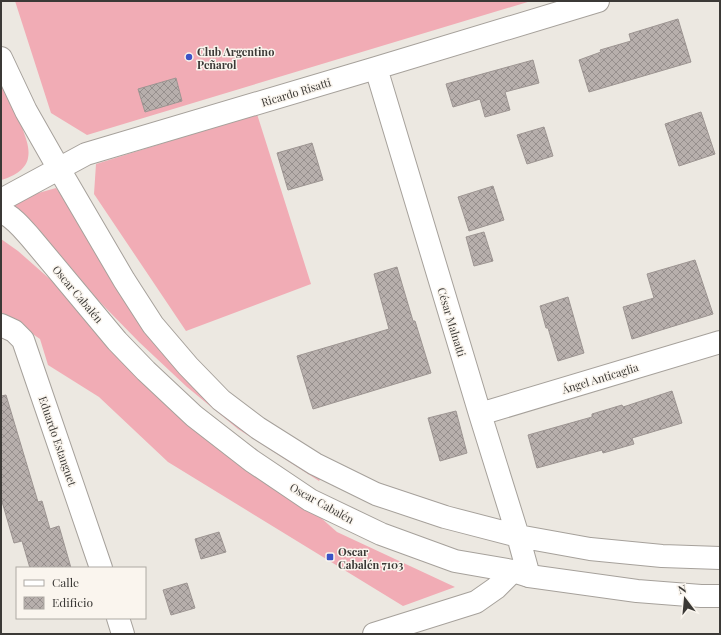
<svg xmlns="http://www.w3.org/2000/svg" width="721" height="635" font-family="'Playfair Display',serif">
<defs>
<pattern id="building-cross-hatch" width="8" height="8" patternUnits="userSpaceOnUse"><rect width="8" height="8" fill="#b7afac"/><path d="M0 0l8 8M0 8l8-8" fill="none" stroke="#968f8d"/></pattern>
</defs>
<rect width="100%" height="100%" fill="#ece8e1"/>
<path fill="#f1acb5" d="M15 1H531L87 135 51 113Z
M1 76C9 94 17 111 23 130 26 139 30 148 28 158 26 170 12 177 1 180Z
M257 114 311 284 186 331 94 194 96 164Z
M56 188 191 377 325 471 319 481 238 429 187 387 139 342 96 298 61 256 21 216 10 201Z
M1 239 18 251 337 532 455 587 403 606 168 462 99 397 48 365 40 339 1 312Z"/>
<path fill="url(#building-cross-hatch)" stroke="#9d9592" d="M678 19 691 62 589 92 579 60 601 52 600 50 631 41 629 34Z
M533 60 539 83 505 92 510 110 485 117 480 99 453 107 446 84Z
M176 78 182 101 145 112 138 89Z
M701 112 715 154 679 166 665 124Z
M544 127 553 156 527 164 517 135Z
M312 143 323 180 288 190 277 153Z
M493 186 504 220 469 231 458 197Z
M484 232 493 261 474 266 466 237Z
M695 260 713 314 632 339 623 307 654 298 647 274Z
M397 267 413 321H415L431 373 313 409 297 356 389 329 374 274Z
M568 297 584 353 558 361 548 328H546L540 306Z
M672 391 682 423 632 438 634 444 603 453 602 450 537 468 528 435 592 417V414L622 405 623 407Z
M6 395 38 502 42 501 50 529 59 526 71 568H30L22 541 14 543 1 498V396Z
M456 411 467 453 440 461 428 418Z
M219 532 226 552 201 559 195 539Z
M187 583 195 608 171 615 163 590Z"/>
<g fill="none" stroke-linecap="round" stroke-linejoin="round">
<g stroke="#a6a19b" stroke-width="24">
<path id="street" d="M1 58 26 111 59 169 124 280 153 325 188 366 221 400 258 428 315 464 376 494 445 517 518 536 590 549 662 556 720 558
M376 68 480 414 518 536 529 576
M1 200 86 154 376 68 598 1
M1 325 14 331 23 340 101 568
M480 414 720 342
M118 618 123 634
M374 634 476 602 496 588 513 571"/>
</g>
<g stroke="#a6a19b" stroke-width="24">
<path id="secondary" d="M1 212C13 216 23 229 31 238L117 341 146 371 194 416 252 461 310 500 381 534 455 561 513 571 529 576 637 591 701 596H720"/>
</g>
<use href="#street" stroke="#fff" stroke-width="22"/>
<use href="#secondary" stroke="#fff" stroke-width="22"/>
</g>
<g fill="#3d53c6" stroke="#faf5ee" stroke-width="1.5">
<circle cx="189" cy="57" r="4"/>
<rect x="326" y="553" width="8" height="8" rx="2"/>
</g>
<g text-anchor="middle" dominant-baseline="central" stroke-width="3" stroke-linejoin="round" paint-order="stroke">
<g font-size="11" font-weight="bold" fill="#3b3936" stroke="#faf5ee" text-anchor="start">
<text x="197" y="51">Club Argentino<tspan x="197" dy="13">Peñarol</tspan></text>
<text x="338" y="551">Oscar<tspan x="338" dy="13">Cabalén 7103</tspan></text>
</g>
<g font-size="11" fill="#3b3936" stroke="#faf5ee">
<text transform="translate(296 92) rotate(-17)">Ricardo Risatti</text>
<text transform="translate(78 294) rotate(50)">Oscar Cabalén</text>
<text transform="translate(452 322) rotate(73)">César Malnatti</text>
<text transform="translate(600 378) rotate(-17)">Ángel Anticaglia</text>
<text transform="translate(58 441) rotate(71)">Eduardo Estanguet</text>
<text transform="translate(322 503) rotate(29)">Oscar Cabalén</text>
</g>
</g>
<rect width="721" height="635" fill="none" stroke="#3b3936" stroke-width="4"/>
<rect x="16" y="567" width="130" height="52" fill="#faf5ee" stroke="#aeaaa4"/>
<rect x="24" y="580" width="20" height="6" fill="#ffffff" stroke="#aeaaa4"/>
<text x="52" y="587" font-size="12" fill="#3b3936">Calle</text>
<rect x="24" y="597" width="20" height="12" fill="url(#building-cross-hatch)" stroke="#aeaaa4"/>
<text x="52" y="607" font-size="12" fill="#3b3936">Edificio</text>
<g transform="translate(685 599) rotate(344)" stroke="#faf5ee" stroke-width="3" paint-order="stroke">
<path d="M0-3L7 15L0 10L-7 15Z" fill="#3b3936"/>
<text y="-6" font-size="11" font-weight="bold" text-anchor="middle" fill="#3b3936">N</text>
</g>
</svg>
